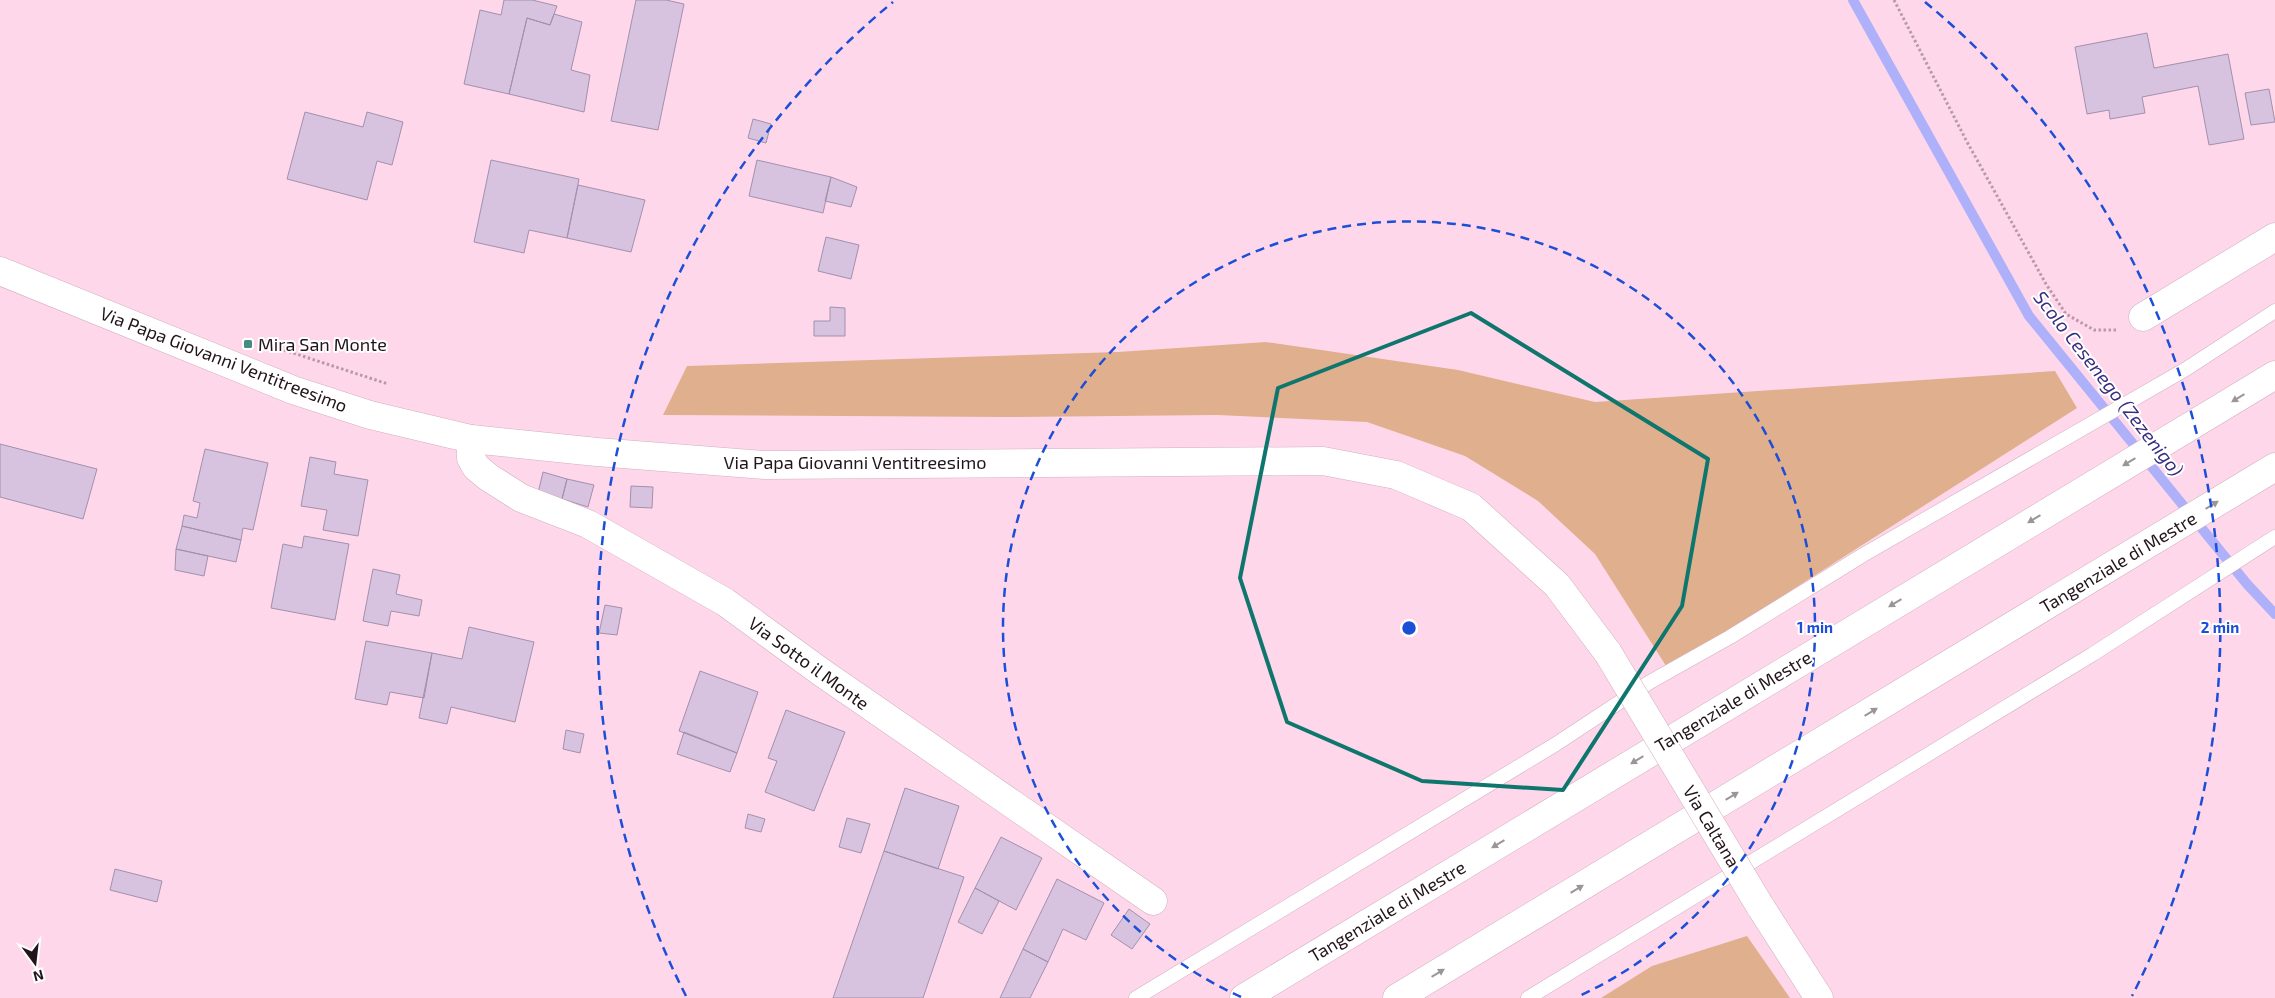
<svg xmlns="http://www.w3.org/2000/svg" width="2275" height="998" font-family="'Exo 2',sans-serif">
<rect width="100%" height="100%" fill="#fed8ea"/>
<path fill="#e0af8e" d="M1266 342 1458 370 1595 402 2055 371 2077 408 1668 669 1595 554 1538 501 1465 456 1367 422 1217 415 1007 417 663 415 687 366 1118 352Z
M1747 936 1790 998H1601L1652 966Z"/>
<g fill="none" stroke-linecap="round" stroke-linejoin="round">
<path stroke="#aeb1fa" stroke-width="10" d="M1853 0 2029 316 2247 584 2275 614"/>
</g>
<path fill="#d7c2e0" stroke="#a390ac" d="M504 0H532L557 6 550 25 527 18 509 94 464 84 480 10 501 15Z
M636 0H666L684 4 658 130 611 121Z
M554 14 582 22 571 70 590 75 584 112 509 94 527 18 550 25Z
M2147 33 2154 68 2228 54 2244 139 2209 145 2198 86 2142 97 2145 113 2110 119 2109 110 2087 114 2075 47Z
M2269 89 2275 122 2251 125 2245 93Z
M305 112 363 127 367 112 403 122 392 165 377 161 367 200 287 179Z
M753 119 771 124 766 143 748 138Z
M491 160 579 179 567 238 529 230 524 253 474 242Z
M757 160 831 177 823 213 749 196Z
M831 177 857 187 851 207 825 201Z
M578 185 645 200 631 252 567 238Z
M826 237 859 245 851 279 818 271Z
M830 307 845 308V336H814V321H830Z
M0 444 97 469 83 519 0 497Z
M205 449 268 463 253 530 243 528 241 540 182 526 184 515 197 518 200 503 193 501Z
M310 457 336 462 334 474 368 480 358 536 323 530 327 510 301 506Z
M543 472 567 479 562 499 538 493Z
M567 479 594 485 588 507 562 499Z
M631 486 653 487 652 508 630 507Z
M182 526 241 540 236 562 176 549Z
M304 536 349 544 335 620 271 608 283 544 302 548Z
M176 549 208 556 204 576 175 570Z
M373 569 400 575 396 594 422 600 419 616 391 611 388 626 363 621Z
M605 605 622 608 617 635 599 633Z
M469 627 534 642 515 722 451 707 447 724 419 718 432 653 462 659Z
M366 641 432 653 424 698 390 692 387 705 355 699Z
M700 671 758 692 737 753 679 731Z
M786 710 845 732 814 811 765 792 777 761 768 758Z
M566 730 584 734 580 753 563 749Z
M684 732 737 753 730 772 677 754Z
M905 788 959 806 938 869 884 851Z
M748 814 765 819 761 832 745 828Z
M847 818 870 824 861 853 839 847Z
M1001 837 1042 858 1016 910 975 888Z
M884 851 964 877 923 998H833Z
M115 869 162 881 157 902 110 890Z
M1057 879 1104 903 1086 940 1063 929 1048 962 1023 949Z
M975 888 999 901 982 934 958 922Z
M1129 909 1150 924 1132 949 1111 935Z
M1023 949 1048 962 1030 998H1000Z"/>
<g fill="none" stroke-linecap="round" stroke-linejoin="round">
<g stroke="#d2aebf" stroke-width="15">
<path id="lane" d="M1136 998 1556 744 1650 682 1730 637 1863 555 2186 369 2275 311
M1528 998 2093 654 2275 537"/>
</g>
<g stroke="#d2aebf" stroke-width="29">
<path id="street" d="M2143 317 2275 237
M471 439V458L476 467 488 477 521 498 588 524 725 602 821 672 1153 901"/>
</g>
<g stroke="#d2aebf" stroke-width="29">
<path id="secondary" d="M0 271 293 390 370 415 471 439 597 452 765 465 1323 461 1396 475 1471 507 1557 585 1608 653
M1760 906 1819 998"/>
</g>
<g stroke="#d2aebf" stroke-width="29">
<path id="highway" d="M1244 998 2275 375
M1397 998 2275 467"/>
</g>
<path stroke="#b799a8" stroke-width="3" stroke-dasharray="2.5 2.5" stroke-linecap="butt" d="M1894 0 1966 140 2046 284 2066 314 2094 330H2116
M284 350 388 384"/>
<use href="#lane" stroke="#fff" stroke-width="14"/>
<use href="#street" stroke="#fff" stroke-width="28"/>
<use href="#secondary" stroke="#fff" stroke-width="28"/>
<use href="#highway" stroke="#fff" stroke-width="28"/>
<g stroke="#d2aebf" stroke-width="29" stroke-linecap="butt">
<path id="secondary-bridge" d="M1608 653 1760 906"/>
</g>
<use href="#secondary-bridge" stroke="#fff" stroke-width="28"/>
</g>
<defs><path id="oneway-solid" d="M-6-.8H1V-3.2L6.5 0L1 3.2V.8H-6Z" transform="scale(1.25)"/></defs>
<g fill="#9b9598">
<use href="#oneway-solid" transform="translate(2238 398) rotate(149)"/>
<use href="#oneway-solid" transform="translate(2129 462) rotate(149)"/>
<use href="#oneway-solid" transform="translate(2212 505) rotate(-31)"/>
<use href="#oneway-solid" transform="translate(2034 519) rotate(149)"/>
<use href="#oneway-solid" transform="translate(1895 603) rotate(149)"/>
<use href="#oneway-solid" transform="translate(1871 712) rotate(-31)"/>
<use href="#oneway-solid" transform="translate(1637 760) rotate(149)"/>
<use href="#oneway-solid" transform="translate(1732 796) rotate(-31)"/>
<use href="#oneway-solid" transform="translate(1498 844) rotate(149)"/>
<use href="#oneway-solid" transform="translate(1577 889) rotate(-31)"/>
<use href="#oneway-solid" transform="translate(1438 973) rotate(-31)"/>
</g>
<path fill="none" stroke="#0f766e" stroke-width="4" stroke-linejoin="round" d="M1471 313 1708 459 1682 606 1563 790 1422 781 1287 722 1240 578 1278 388Z"/>
<g fill="none" stroke="#1d4ed8" stroke-width="2.5" stroke-dasharray="9 6">
<path d="M1241 997A406 406 0 1 1 1577 997"/>
<path d="M686 996A811 811 0 0 1 893 2M1925 2A811 811 0 0 1 2132 996"/>
</g>
<rect fill="#488c81" stroke="#fff" stroke-width="2" x="243" y="339" width="10" height="10" rx="2.5"/>
<g text-anchor="middle" dominant-baseline="central" stroke-width="4" stroke-linejoin="round" paint-order="stroke">
<g font-size="18" fill="#21141b" stroke="#fff" text-anchor="start">
<text x="258" y="344">Mira San Monte</text>
</g>
<g font-size="18" fill="#21141b" stroke="#fff">
<text transform="translate(224 359) rotate(21)">Via Papa Giovanni Ventitreesimo</text>
<text x="855" y="462">Via Papa Giovanni Ventitreesimo</text>
<text transform="translate(2118 562) rotate(-31)">Tangenziale di Mestre</text>
<text transform="translate(809 663) rotate(36)">Via Sotto il Monte</text>
<text transform="translate(1733 701) rotate(-31)">Tangenziale di Mestre</text>
<text transform="translate(1712 826) rotate(59)">Via Caltana</text>
<text transform="translate(1387 911) rotate(-31)">Tangenziale di Mestre</text>
</g>
<g font-size="19" font-style="italic" fill="#362e80" stroke="#fff">
<text transform="translate(2109 383) rotate(52)">Scolo Cesenego (Zezenigo)</text>
</g>
</g>
<circle cx="1409" cy="628" r="8" fill="#1d4ed8" stroke="#fff" stroke-width="2.5"/>
<g font-size="15" text-anchor="middle" font-weight="bold" fill="#1d4ed8" stroke="#fff" stroke-width="4" stroke-linejoin="round" paint-order="stroke">
<text x="1815" y="633">1 min</text>
<text x="2220" y="633">2 min</text>
</g>
<g transform="translate(35 963) rotate(165)" stroke="#ffffff" stroke-width="4" paint-order="stroke">
<path d="M0-4L9 19L0 12L-9 19Z" fill="#21141b"/>
<text y="-8" font-size="14" font-weight="bold" text-anchor="middle" fill="#21141b">N</text>
</g>
</svg>
